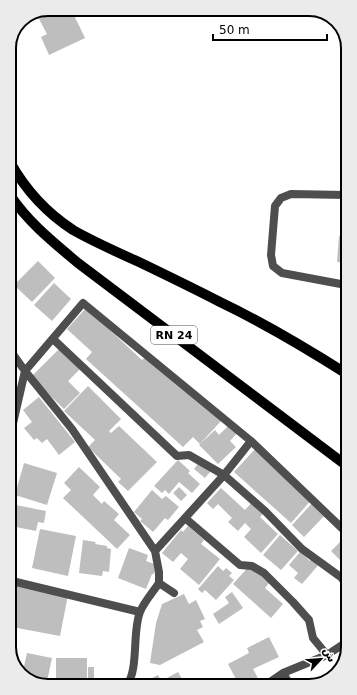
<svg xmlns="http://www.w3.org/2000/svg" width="357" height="695" font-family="'DejaVu Sans',Vazirmatn,sans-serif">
<rect width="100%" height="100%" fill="#fff"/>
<path fill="#bebebe" d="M60 9H71L85 38 49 55 41 37 47 34 39 19Z
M339 236H346V263L337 262Z
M38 261 55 278 32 302 14 285Z
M54 283 71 299 52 321 34 305Z
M86 308 142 360 148 354 221 421 200 444 193 437 183 447 86 359 92 352 67 329Z
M59 349 80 369 68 381 80 393 64 409 31 377Z
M88 386 121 419 109 431 111 433 119 426 157 462 128 491 118 482 121 479 88 447 95 440 64 411Z
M39 397 75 442 59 455 47 439 42 443 37 438 34 440 24 428 32 422 23 410Z
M230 424 238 432 230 441 236 447 218 464 199 445 215 430 219 435Z
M257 447 313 498 291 523 234 472Z
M178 460 190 471 188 473 200 484 192 493 179 482 169 494 165 490 162 493 154 486Z
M200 461 211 471 205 478 194 469Z
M24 463 57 473 47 505 15 495Z
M79 467 100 487 93 495 102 504 104 501 119 514 114 520 130 535 117 549 63 498 71 490 64 483Z
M179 487 187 495 181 501 173 493Z
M221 488 245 510 253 501 265 512 260 517 278 534 261 553 244 537 251 529 245 523 238 531 228 522 232 518 218 504 213 509 207 503Z
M152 490 162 499 166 496 179 507 168 520 165 518 153 532 140 521 142 519 134 512Z
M315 500 328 512 304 537 292 525Z
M11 504 46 511 44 523 38 522 36 531 11 526Z
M188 526 204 540 201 544 220 559 199 585 180 569 188 559 181 553 173 562 162 553 181 530 183 532Z
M40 529 76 536 68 576 32 568Z
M280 535 298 551 281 570 263 555Z
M347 535 348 568 331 551Z
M83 540 96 542 95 544 107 546V548L111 549 109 572 103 571 102 576 79 573Z
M129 548 148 555 146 561 157 565 154 574H152L146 589 118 578Z
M300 552 310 561 314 556 321 562 302 584 294 578 298 573 289 565Z
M251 564 273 578 265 588 283 604 271 618 233 584Z
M218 566 223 571 226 568 232 573 229 576 234 580 216 600 205 590 202 593 198 589Z
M12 585 68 595 60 636 12 627Z
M232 592 243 608 219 624 213 614 229 603 225 597Z
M184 594 189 604 196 600 205 619 200 621 203 627 197 630 204 642 160 665 150 663 156 623 162 604Z
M269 637 279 657 253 669 260 682 257 684 238 683 228 664 249 653 247 648Z
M12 651 16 653 13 663 12 661Z
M27 653 52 658 46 686 25 678 22 675Z
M56 658H87V685L60 686V680H56Z
M88 667H94V683H88Z
M178 672 185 684 165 685 163 680Z
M158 675 164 685H143L142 683Z"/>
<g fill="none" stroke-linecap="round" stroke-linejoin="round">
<path stroke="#4e4e4e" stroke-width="8" d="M346 195 291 194 281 198 275 206 271 255 273 266 282 273 346 285
M53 339 177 456 189 455 224 475 265 511 302 549 342 578 348 589
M10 350 25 371 72 429 155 551 159 572V583L174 593
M11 432 25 371 83 303 251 441 347 533
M185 518 240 565 252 566 264 573 293 602 309 620 313 638 327 655 283 673 267 684
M155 551 224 475 251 441
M12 581 140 612
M327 655 348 641
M283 673 289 683
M127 685C139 668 132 632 140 612 144 602 153 592 159 583"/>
<path stroke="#000" stroke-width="10" d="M10 162C25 189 47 213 73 230 94 242 117 252 139 262 166 275 193 288 220 302 264 323 306 348 347 374
M10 195C28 222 53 242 78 263L347 466"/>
</g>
<g text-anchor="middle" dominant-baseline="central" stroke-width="3" stroke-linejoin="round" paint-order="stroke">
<rect fill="#fff" stroke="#4c4c4c" stroke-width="1" x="151" y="326" width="46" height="18" rx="3"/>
<g font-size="11" font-weight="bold" fill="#000">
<text x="174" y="335">RN 24</text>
</g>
</g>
<path d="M0 0H357V695H0ZM48 16H309A32 32 0 0 1 341 48V647A32 32 0 0 1 309 679H48A32 32 0 0 1 16 647V48A32 32 0 0 1 48 16Z" fill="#ebebeb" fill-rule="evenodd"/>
<path fill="none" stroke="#000" stroke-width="2" d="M48 16H309A32 32 0 0 1 341 48V647A32 32 0 0 1 309 679H48A32 32 0 0 1 16 647V48A32 32 0 0 1 48 16Z"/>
<g transform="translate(321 659) rotate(64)" stroke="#ffffff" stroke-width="3" paint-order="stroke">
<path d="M0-3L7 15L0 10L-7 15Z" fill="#000000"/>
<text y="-6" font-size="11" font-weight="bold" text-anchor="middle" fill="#000000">ش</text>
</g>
<path d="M213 34v6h114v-6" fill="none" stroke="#000000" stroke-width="2"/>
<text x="219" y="34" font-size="12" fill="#000000" stroke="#ffffff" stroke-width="3" paint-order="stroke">50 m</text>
</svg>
